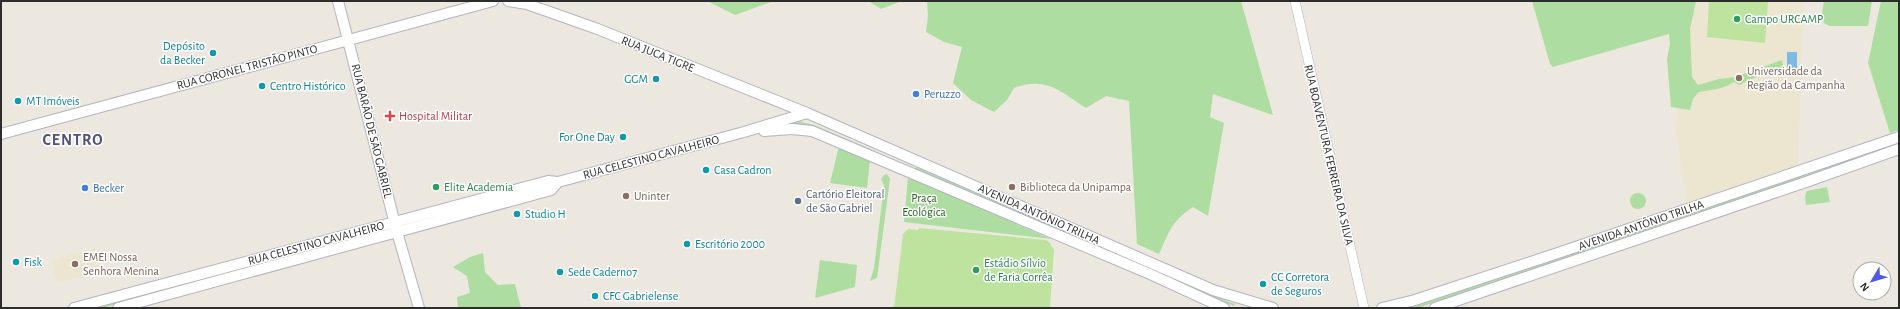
<svg xmlns="http://www.w3.org/2000/svg" width="1900" height="309" font-family="'Alegreya Sans',sans-serif">
<rect width="100%" height="100%" fill="#ece8e0"/>
<path fill="#ece6d1" d="M1681 1H1804L1798 165 1687 203 1676 133Z
M95 248 100 268 91 270 92 274 57 283 51 260Z"/>
<path fill="#aedda1" d="M707 1H774L735 15Z
M868 1H902L881 9Z
M927 1H1241L1273 115 1213 94 1210 117 1224 123 1208 216 1193 207C1171 222 1170 230 1159 254L1137 244 1129 101 1106 96 1086 108C1060 91 1046 76 1014 88L1007 100 994 112 971 100 953 83 962 47 944 42 926 32 928 16Z
M1532 1H1696L1690 29 1692 77 1698 85 1719 79 1735 77 1782 60 1783 66 1780 72 1775 74 1767 72 1739 85 1734 82C1724 89 1711 90 1699 92L1693 99 1690 110 1671 107 1667 59 1670 44 1669 34 1553 67 1550 64Z
M1824 1H1872L1868 26H1829L1824 23 1822 13Z
M1881 1H1899V130L1890 133 1868 63Z
M793 120 814 125 875 151 874 154 813 128 793 124 761 130Z
M1899 143V146L1418 308H1410Z
M839 146 870 160 867 188 830 183Z
M916 167 1211 295 1235 304 1234 306 1210 297 915 170Z
M887 174 890 179 877 278 870 281 874 268 884 185 881 179 884 175Z
M908 177 1051 239 904 222Z
M1827 187 1830 202 1806 205 1805 196 1807 191Z
M1630 201a8 8 0 1 1 16 0a8 8 0 1 1-16 0Z
M483 253 485 272 498 285 515 284 521 308H458L457 297 470 293 467 276 453 267 470 257Z
M820 260 857 265 855 287 815 298Z
M231 270 232 272 102 308H93Z"/>
<path fill="#bde39e" d="M1709 1H1768L1765 43 1707 37Z
M919 228 1046 240 1050 243 1054 250 1050 308H894L903 234 908 229 918 230Z"/>
<path fill="#7dbbe3" d="M1787 52H1797V72H1787Z"/>
<g fill="none" stroke-linecap="round" stroke-linejoin="round">
<g stroke="#b3b4be" stroke-width="10">
<path id="tertiary" d="M1295 1 1364 308"/>
</g>
<g stroke="#b3b4be" stroke-width="12">
<path id="secondary" d="M338 1 397 232 419 308
M508 1 527 4 595 28 807 113 1213 290 1273 308
M764 131 792 129 812 131 1150 274 1224 308
M1 134 493 1
M74 308 548 181 558 182 744 132 807 113
M118 308 551 190 558 182
M1382 308 1415 300 1552 255 1899 137
M1435 308 1806 182 1899 149"/>
</g>
<use href="#tertiary" stroke="#fff" stroke-width="9"/>
<use href="#secondary" stroke="#fff" stroke-width="10"/>
</g>
<g fill="#2e9e5b" stroke="#fff" stroke-width="1.5">
<circle cx="1737" cy="19" r="4"/>
<circle cx="436" cy="187" r="4"/>
<circle cx="976" cy="270" r="4"/>
</g>
<g fill="#0f9aa8" stroke="#fff" stroke-width="1.5">
<circle cx="213" cy="53" r="4"/>
<circle cx="656" cy="79" r="4"/>
<circle cx="262" cy="86" r="4"/>
<circle cx="18" cy="101" r="4"/>
<circle cx="623" cy="137" r="4"/>
<circle cx="706" cy="170" r="4"/>
<circle cx="517" cy="214" r="4"/>
<circle cx="687" cy="244" r="4"/>
<circle cx="16" cy="262" r="4"/>
<circle cx="560" cy="272" r="4"/>
<circle cx="1263" cy="284" r="4"/>
<circle cx="595" cy="296" r="4"/>
</g>
<g fill="#8d6e63" stroke="#fff" stroke-width="1.5">
<circle cx="1739" cy="78" r="4"/>
<circle cx="1012" cy="187" r="4"/>
<circle cx="626" cy="196" r="4"/>
<circle cx="75" cy="264" r="4"/>
</g>
<g fill="#3f7fe0" stroke="#fff" stroke-width="1.5">
<circle cx="916" cy="94" r="4"/>
<circle cx="85" cy="188" r="4"/>
</g>
<path fill="#e0444e" stroke="#fff" stroke-width="1.5" d="M388 110h4v4h4v4h-4v4h-4v-4h-4v-4h4z"/>
<circle fill="#5c6f8a" stroke="#fff" stroke-width="1.5" cx="798" cy="201" r="4"/>
<g text-anchor="middle" dominant-baseline="central" stroke-width="3" stroke-linejoin="round" paint-order="stroke">
<g font-size="12" fill="#27864d" stroke="#fff" text-anchor="start">
<text x="1745" y="19">Campo URCAMP</text>
<text x="444" y="187">Elite Academia</text>
<text x="984" y="263">Estádio Sílvio<tspan x="984" dy="14">de Faria Corrêa</tspan></text>
</g>
<g font-size="12" fill="#0d838f" stroke="#fff" text-anchor="start">
<text x="205" y="46" text-anchor="end">Depósito<tspan x="205" dy="14">da Becker</tspan></text>
<text x="648" y="79" text-anchor="end">GGM</text>
<text x="270" y="86">Centro Histórico</text>
<text x="26" y="101">MT Imóveis</text>
<text x="615" y="137" text-anchor="end">For One Day</text>
<text x="714" y="170">Casa Cadron</text>
<text x="525" y="214">Studio H</text>
<text x="695" y="244">Escritório 2000</text>
<text x="24" y="262">Fisk</text>
<text x="568" y="272">Sede Caderno7</text>
<text x="1271" y="277">CC Corretora<tspan x="1271" dy="14">de Seguros</tspan></text>
<text x="603" y="296">CFC Gabrielense</text>
</g>
<g font-size="12" fill="#2c2c2c" stroke="#fff">
<text transform="translate(658 54) rotate(22)">RUA JUCA TIGRE</text>
<text transform="translate(247 67) rotate(-15)">RUA CORONEL TRISTÃO PINTO</text>
<text transform="translate(372 131) rotate(76)">RUA BARÃO DE SÃO GABRIEL</text>
<text transform="translate(1329 155) rotate(77)">RUA BOAVENTURA FERREIRA DA SILVA</text>
<text transform="translate(651 157) rotate(-15)">RUA CELESTINO CAVALHEIRO</text>
<text transform="translate(1039 214) rotate(24)">AVENIDA ANTÔNIO TRILHA</text>
<text transform="translate(1641 225) rotate(-19)">AVENIDA ANTÔNIO TRILHA</text>
<text transform="translate(316 243) rotate(-15)">RUA CELESTINO CAVALHEIRO</text>
</g>
<g font-size="12" fill="#785e54" stroke="#fff" text-anchor="start">
<text x="1747" y="71">Universidade da<tspan x="1747" dy="14">Região da Campanha</tspan></text>
<text x="1020" y="187">Biblioteca da Unipampa</text>
<text x="634" y="196">Uninter</text>
<text x="83" y="257">EMEI Nossa<tspan x="83" dy="14">Senhora Menina</tspan></text>
</g>
<g font-size="12" fill="#366cbe" stroke="#fff" text-anchor="start">
<text x="924" y="94">Peruzzo</text>
<text x="93" y="188">Becker</text>
</g>
<g font-size="12" fill="#be3a42" stroke="#fff" text-anchor="start">
<text x="399" y="116">Hospital Militar</text>
</g>
<g font-size="12" fill="#4e5e75" stroke="#fff" text-anchor="start">
<text x="806" y="194">Cartório Eleitoral<tspan x="806" dy="14">de São Gabriel</tspan></text>
</g>
<g font-size="12" fill="#276322" stroke="#fff">
<text x="924" y="198">Praça<tspan x="924" dy="14">Ecológica</tspan></text>
</g>
<g font-size="16" font-weight="bold" letter-spacing="1" fill="#505278" stroke="#fff">
<text x="73" y="140">CENTRO</text>
</g>
</g>
<rect width="1900" height="309" fill="none" stroke="#2c2c2c" stroke-width="4"/>
<g transform="translate(1872 281) rotate(232)"><circle r="19" fill="#ffffff" stroke="#ababab"/>
<path d="M0-3L7 15L0 10L-7 15Z" fill="#5058e9"/>
<text y="-6" font-size="11" font-weight="bold" text-anchor="middle" fill="#2c2c2c">N</text>
</g>
</svg>
